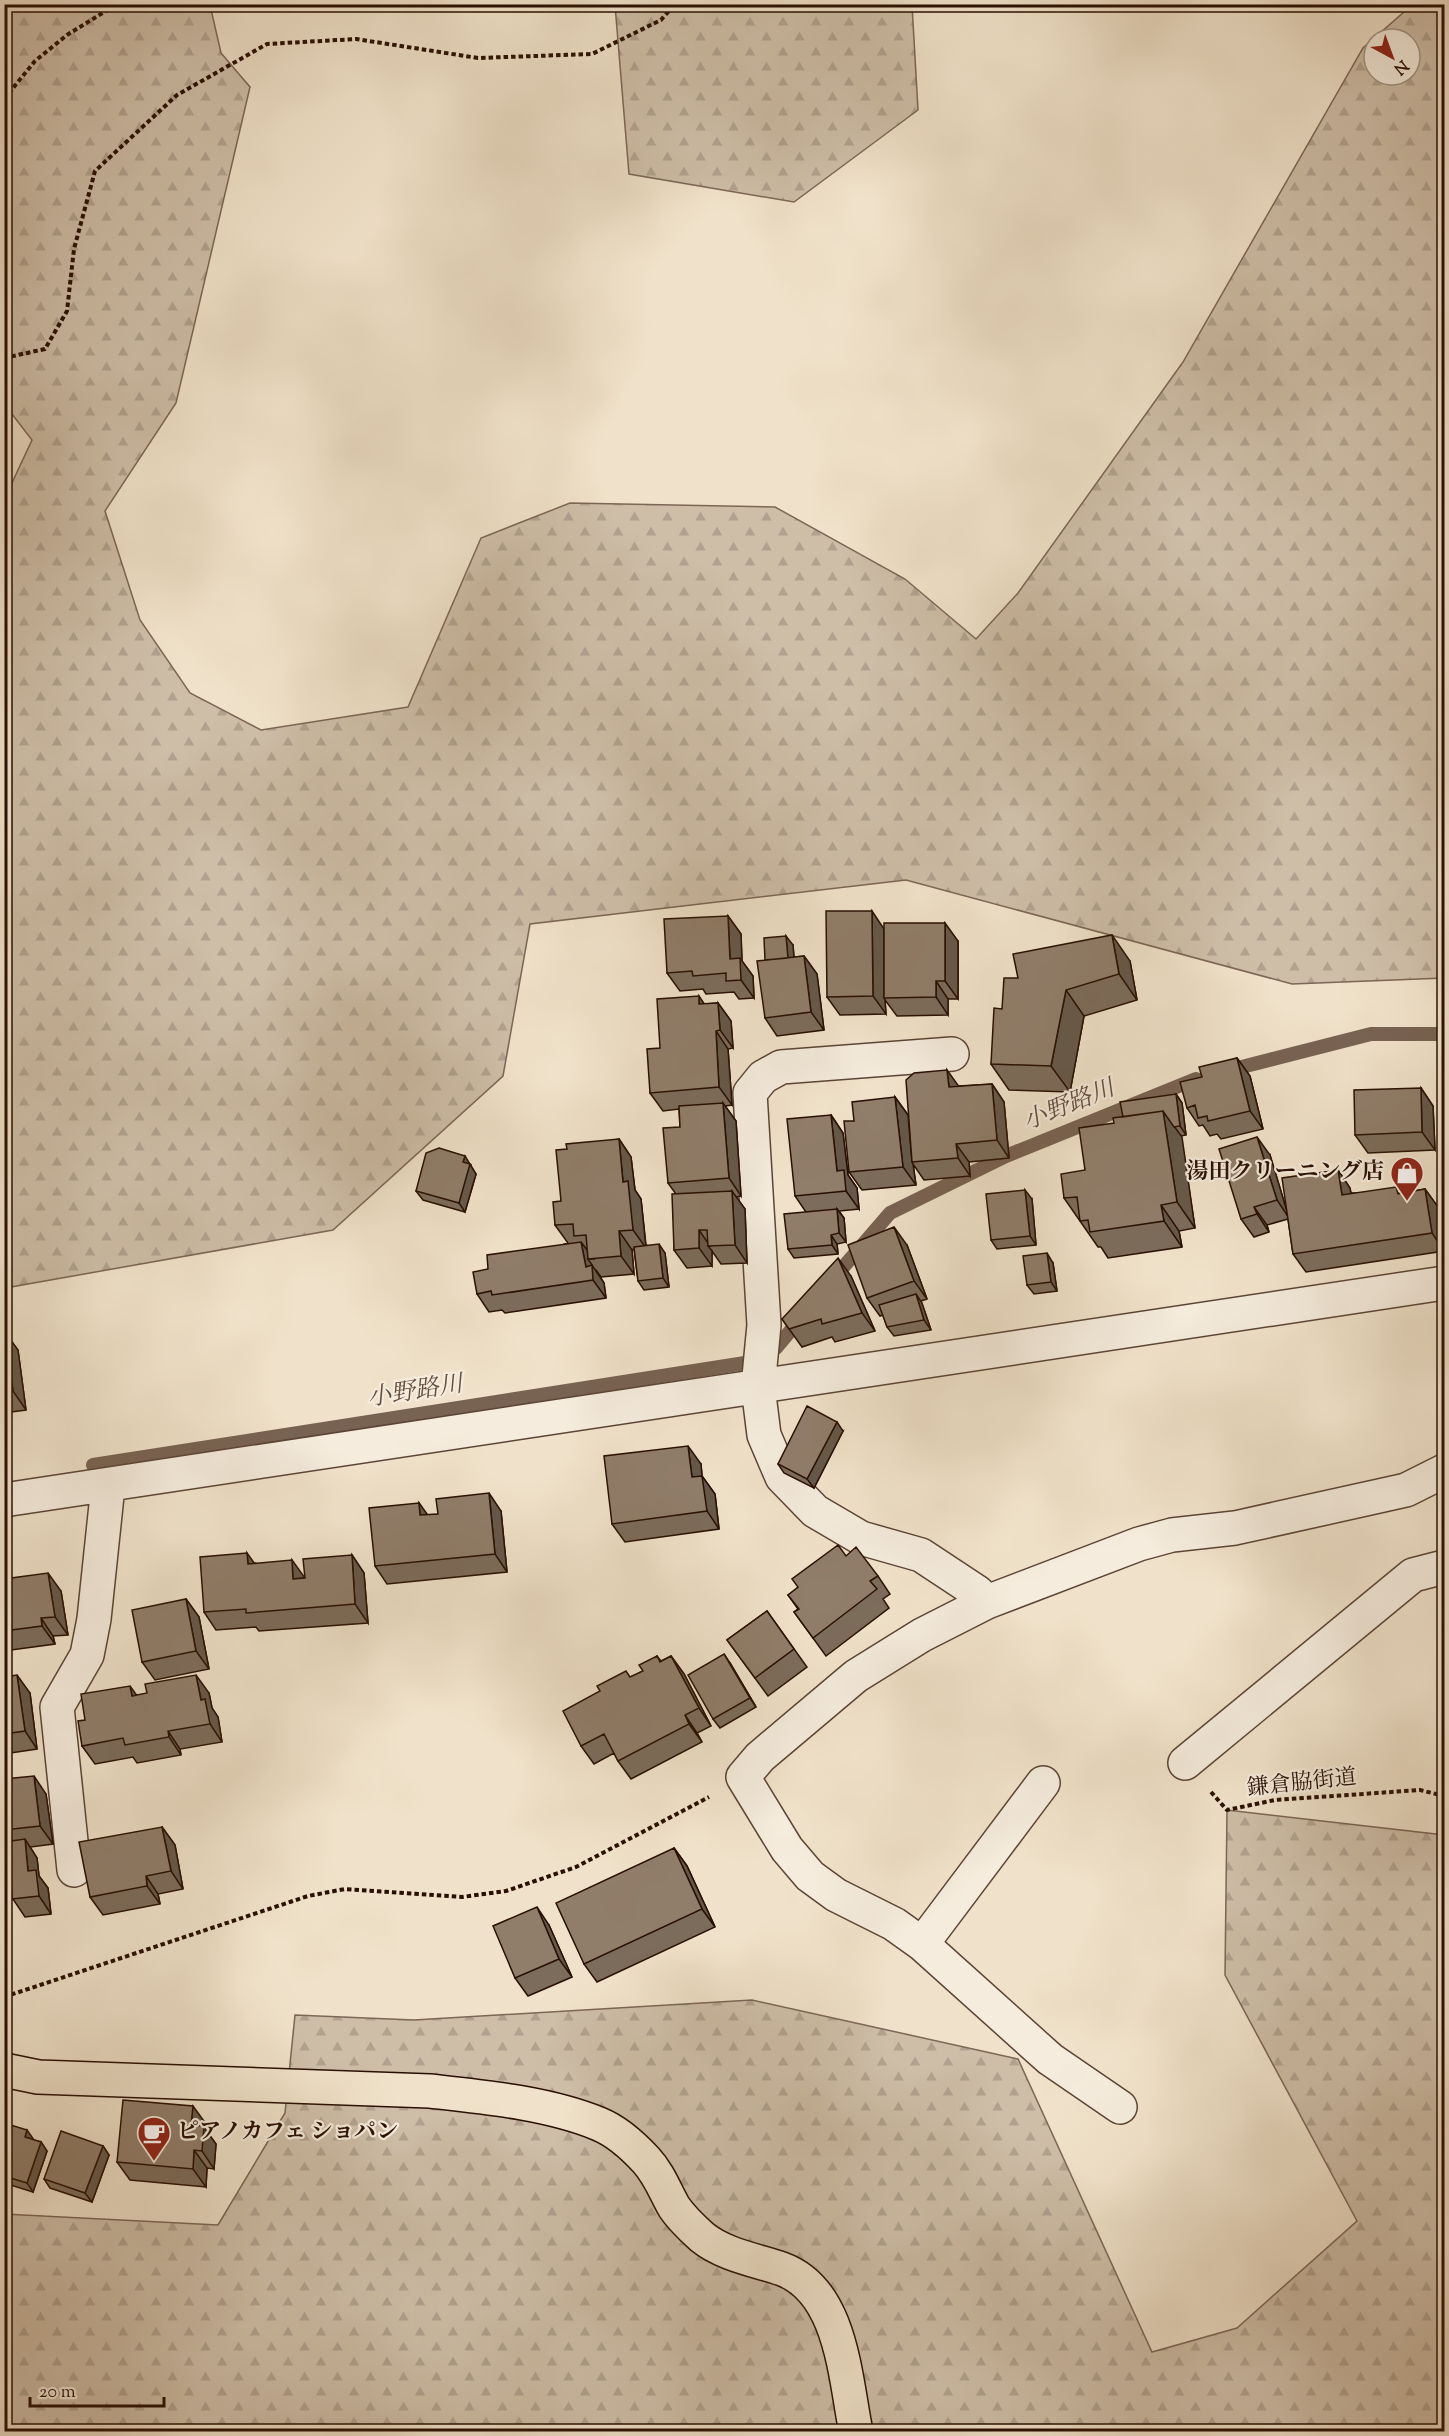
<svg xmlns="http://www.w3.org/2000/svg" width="1449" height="2436" font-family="'Sorts Mill Goudy','Noto Serif JP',serif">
<defs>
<pattern id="forest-firs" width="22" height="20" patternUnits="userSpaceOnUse" patternTransform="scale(1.5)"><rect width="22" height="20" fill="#cebea8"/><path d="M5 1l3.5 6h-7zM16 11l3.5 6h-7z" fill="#b1a28f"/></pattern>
</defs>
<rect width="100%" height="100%" fill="#f0e2ca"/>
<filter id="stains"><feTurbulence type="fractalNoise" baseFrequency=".00333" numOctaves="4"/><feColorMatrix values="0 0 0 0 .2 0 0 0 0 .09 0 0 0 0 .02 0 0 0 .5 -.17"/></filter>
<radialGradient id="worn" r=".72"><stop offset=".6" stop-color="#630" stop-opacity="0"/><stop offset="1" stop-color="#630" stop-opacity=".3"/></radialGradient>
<path fill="url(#forest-firs)" stroke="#7c6656" stroke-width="1.5" fill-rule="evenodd" d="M5 5H210L221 53 250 87 176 403 105 511 140 620 190 693 261 730 408 707 481 538 570 503 775 507 905 579 976 639 1018 593 1183 362 1363 48 1412 5H1444V978L1292 984 906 880 530 924 503 1076 333 1230 5 1288 4 500 32 440 5 405ZM1374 39H1410V75H1374Z
M615 5H912L918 110 794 202 629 174Z
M1227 1810 1444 1835V2431H5L4 2214 218 2225 285 2113 295 2015 414 2020 752 2000 1018 2059 1152 2352 1237 2328 1357 2221 1225 1975Z"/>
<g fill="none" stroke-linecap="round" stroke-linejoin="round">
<path stroke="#786252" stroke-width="14" d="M1226 1071 1371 1034H1444
M833 1279 890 1213 1006 1156 1196 1079
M776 1348 802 1317
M93 1465 745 1363"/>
<g stroke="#5b4435" stroke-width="36">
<path id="minor" d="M952 1054 781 1067 763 1077 750 1093 764 1325 758 1387 764 1435 782 1477 815 1511 861 1538 921 1555 977 1592 987 1602
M4 1500 1444 1283
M1185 1763 1413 1575 1444 1567
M74 1870 57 1707 87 1655 94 1619 108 1486
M922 1944 1043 1783
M1120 2107 1050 2059 922 1944 894 1924 836 1895 810 1876 787 1849 743 1777 760 1757 856 1676 922 1635 987 1602 1139 1544 1172 1535 1235 1528 1406 1490 1444 1471"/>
</g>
<g stroke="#290f03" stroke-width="36">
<path id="major" d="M4 2070 38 2077 430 2091C484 2097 548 2103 599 2124 616 2131 634 2147 646 2160 659 2174 665 2191 674 2207 682 2219 692 2228 702 2237 724 2255 756 2260 782 2269 842 2291 845 2378 856 2432"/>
</g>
<path stroke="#290f03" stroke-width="4" stroke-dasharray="4.5 3" stroke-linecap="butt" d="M4 99 35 61 67 35 117 4
M4 358 45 349 67 311 74 249 95 171 177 95 267 44 356 39 478 58 592 54 661 20 675 4
M1211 1792 1227 1810 1275 1800 1420 1790 1444 1796
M4 1997 308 1896 345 1889 462 1897 506 1891 576 1867 709 1797"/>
<use href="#minor" stroke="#f5ecdd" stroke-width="33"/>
<use href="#major" stroke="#f0e2ca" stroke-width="33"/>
</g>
<path fill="#7c6c5b" stroke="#290f03" stroke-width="1.5" d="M728 916 741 934 742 961 753 976 754 998 739 999 734 992 706 994 703 989 680 991 667 973Z
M884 929 958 941V999H948V1015L897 1016 885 1000 886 1014 840 1015 827 997Z
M793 945 794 957 804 956 817 974 824 1030 777 1036 765 1018V960Z
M1130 961 1137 1000 1084 1016 1070 1092 1009 1090 991 1064 1018 978Z
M718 1003 731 1021 733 1048 728 1049 732 1105 725 1106 736 1121 741 1196 736 1197 745 1209 747 1263 721 1264 712 1251V1266L687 1268 674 1250 676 1194 668 1183 680 1127 679 1109 663 1111 650 1093 660 1048 704 1004Z
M1237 1058 1250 1076 1263 1129 1221 1139 1217 1134 1210 1136 1203 1125 1199 1126 1187 1108 1202 1077Z
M992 1084 1004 1102 1009 1158 969 1162 970 1176 924 1180 913 1164 916 1185 862 1190 849 1172 854 1121 895 1097 908 1115 959 1086Z
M1421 1088 1433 1106 1435 1150 1368 1153 1355 1135Z
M1176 1094 1182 1103 1186 1135 1181 1136 1195 1228 1179 1231 1182 1247 1108 1258 1101 1247H1098L1064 1198 1085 1170 1114 1123Z
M831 1115 843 1133 848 1175 857 1188 859 1209 839 1211 844 1218 846 1242 837 1244 838 1254 794 1258 788 1249 806 1212 795 1196Z
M619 1139 631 1157 635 1190 641 1199 646 1245 665 1253 669 1287 644 1290 638 1281 634 1249 632 1250 634 1274 601 1277 596 1270 604 1283 606 1298 505 1313 502 1310 489 1312 477 1294 488 1269 568 1243 555 1225 561 1201 567 1149Z
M1270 1155 1286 1208 1338 1170 1350 1188 1351 1193H1401L1425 1189 1438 1207 1444 1251 1306 1272 1293 1254 1288 1219 1267 1225 1269 1232 1254 1237 1241 1219Z
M471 1165V1166L476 1174 465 1212 423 1200 416 1191Z
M1032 1199 1036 1245 997 1249 991 1240Z
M907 1245 927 1299 921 1301 931 1330 894 1336 887 1327 883 1315 880 1316 867 1298Z
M1053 1263 1057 1291 1034 1294 1027 1285Z
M851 1276 875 1331 835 1342 832 1337 802 1347 782 1319Z
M4 1332 18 1350 26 1410 4 1413Z
M843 1431 814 1488 784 1473 778 1464Z
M701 1464 702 1476 715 1494 719 1529 625 1542 612 1524Z
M419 1503 427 1515 501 1511 507 1572 387 1584 375 1566Z
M352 1555 364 1573 368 1623 259 1631 256 1627 216 1630 204 1612 255 1563 304 1577Z
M846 1556 878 1576 890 1594 883 1599 889 1608 826 1656 794 1612 798 1609 788 1595Z
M4 1573 9 1579 61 1591 68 1635 53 1636 55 1644 4 1651Z
M186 1599 199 1617 209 1669 155 1680 142 1662Z
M767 1611 807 1667 768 1696 727 1640Z
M657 1656 661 1661 671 1656 684 1674 711 1726 697 1733 702 1742 631 1779 618 1761 614 1753 594 1764 581 1746 631 1677 643 1671Z
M730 1663 756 1707 720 1728 713 1719Z
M4 1677 30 1693 37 1749 4 1754Z
M209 1693 212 1708 218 1717 222 1742 180 1749 181 1755 137 1763 133 1757 95 1764 82 1746 85 1720 136 1695Z
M4 1779 46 1794 53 1844 30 1847 37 1858 39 1876 48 1888 51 1914 25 1917 13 1899 4 1900Z
M162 1827 175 1845 183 1889 158 1894 160 1904 103 1915 90 1897Z
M674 1848 687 1866 715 1927 597 1982 584 1964Z
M549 1925 572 1977 528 1996 515 1978Z
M4 2123 34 2140 41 2142 47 2151 33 2192 4 2183Z
M206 2124 205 2129 216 2144 214 2169 207 2168 206 2187 130 2180 117 2162Z
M103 2146 109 2155 92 2202 50 2188 44 2179Z"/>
<path fill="#65584a" stroke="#290f03" stroke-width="1.5" d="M872 911 884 929V998L885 1000 886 1014 873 996Z
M728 916 741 934 742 961 753 976 754 998 741 980 730 959Z
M945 923 958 941V999L945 981Z
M1112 935 1130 961 1137 1000 1119 974Z
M786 936 793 945 795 972 788 963Z
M804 956 817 974 824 1030 811 1012Z
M936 981 948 999V1015L936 997Z
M1066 990 1084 1016 1070 1092 1051 1066Z
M699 996 711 1014 699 1004Z
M718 1003 731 1021 733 1048 720 1030Z
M716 1031 728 1049 732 1105 719 1087Z
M1237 1058 1250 1076 1263 1129 1250 1111Z
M947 1070 960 1088 949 1087Z
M992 1084 1004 1102 1009 1158 997 1140Z
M1421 1088 1433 1106 1435 1150 1422 1132Z
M1176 1094 1182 1103 1186 1135 1180 1126Z
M895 1097 908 1115 912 1162 913 1164 916 1185 903 1167Z
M723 1103 736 1121 741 1196 729 1178Z
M1163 1111 1182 1137 1195 1228 1177 1202Z
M831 1115 843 1133 848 1175 857 1188 859 1209 846 1191 837 1171Z
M1257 1137 1270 1155 1289 1218 1277 1200Z
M619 1139 631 1157 635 1190 641 1199 646 1248 633 1230 623 1182Z
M956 1144 969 1162 970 1176 958 1158Z
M465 1156 476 1174 465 1212 459 1203 463 1162Z
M1338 1170 1350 1188 1354 1213 1342 1195Z
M1425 1189 1438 1207 1444 1251 1432 1233Z
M1025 1190 1032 1199 1036 1245 1030 1236Z
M732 1191 745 1209 747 1263 735 1245Z
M1161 1205 1179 1231 1182 1247 1164 1221Z
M1254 1207 1267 1225 1269 1232 1257 1214Z
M837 1209 844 1218 846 1242 839 1233Z
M894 1227 907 1245 927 1299 914 1281Z
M699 1230 710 1246H708L712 1251V1266L699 1248Z
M619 1231 632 1250 634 1274 621 1256Z
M831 1235 837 1244 838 1254 832 1245Z
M581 1242 594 1259H588L604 1283 606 1298 593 1280 586 1267Z
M659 1244 665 1253 669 1287 663 1278Z
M1047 1253 1053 1263 1057 1291 1051 1282Z
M838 1258 851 1276 875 1331 862 1313Z
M916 1294 922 1303 931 1330 924 1320Z
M5 1332 18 1350 26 1410 13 1391Z
M837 1422 843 1431 814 1488 807 1479Z
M688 1446 701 1464 702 1476 715 1494 719 1529 707 1511 692 1477Z
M489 1493 501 1511 507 1572 495 1554Z
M419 1503 432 1521 420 1515Z
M247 1553 260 1571 248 1564Z
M352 1555 364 1573 368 1623 355 1604Z
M292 1560 305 1578 293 1579Z
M4 1573 12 1583 4 1584Z
M48 1573 61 1591 68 1635 55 1617Z
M186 1599 199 1617 209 1669 196 1651Z
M41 1618 53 1636 55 1644 42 1626Z
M724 1654 730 1663 756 1707 750 1698Z
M671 1656 684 1674 711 1726 699 1708Z
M17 1675 30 1693 37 1749 25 1731Z
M196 1675 209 1693 212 1708 218 1717 222 1742 210 1724 201 1700Z
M130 1686 143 1704 132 1696Z
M685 1715 697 1733 702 1742 689 1724Z
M168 1731 180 1749 181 1755 169 1737Z
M34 1776 46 1794 53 1844 40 1826Z
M162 1827 175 1845 183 1889 171 1871Z
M25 1839 37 1858 39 1876 48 1888 51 1914 39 1896 28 1871Z
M674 1848 687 1866 715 1927 702 1909Z
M146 1876 158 1894 160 1904 147 1886Z
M537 1907 549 1925 572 1977 559 1959Z
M193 2106 206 2124 205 2129 216 2144 214 2169 202 2151 191 2125Z
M27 2130 34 2140 25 2137Z
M41 2142 47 2151 33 2192 27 2183Z
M103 2146 109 2155 92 2202 85 2193Z
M194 2150 207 2168 206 2187 193 2169Z"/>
<path fill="#907d6a" stroke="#290f03" stroke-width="1.5" d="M826 911H872L873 996 827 997Z
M728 916 730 959 740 958 741 980 726 981V973L693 976 692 971 667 973 664 919Z
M884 923H945V981H936V997L884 998Z
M1112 935 1119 974 1066 990 1051 1066 991 1064 994 1008 1002 1009 1004 978H1018L1013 954Z
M786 936 788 958 765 960 764 938Z
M804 956 811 1012 765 1018 757 961Z
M699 996V1004L718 1003 720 1030 716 1031 719 1087 650 1093 647 1049 660 1048 657 999Z
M1237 1058 1250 1111 1208 1121 1207 1116 1198 1118 1195 1105 1187 1108 1180 1082 1202 1077 1199 1067Z
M947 1070 949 1087 992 1084 997 1140 956 1144 958 1158 912 1162 906 1080 914 1073Z
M1421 1088 1422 1132 1355 1135 1354 1090Z
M1176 1094 1180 1126 1174 1127 1163 1111 1123 1117 1120 1102Z
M895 1097 903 1167 849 1172 844 1121H854L852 1102Z
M723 1103 729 1178 668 1183 663 1128 680 1127 679 1106Z
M1163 1111 1177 1202 1161 1205 1164 1221 1090 1232 1088 1220 1080 1221 1077 1197 1064 1198 1061 1174 1085 1170 1079 1128 1114 1123 1113 1118Z
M831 1115 837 1171 844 1170 846 1191 795 1196 787 1119Z
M1257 1137 1277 1200 1254 1207 1257 1214 1241 1219 1219 1149Z
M619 1139 623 1182 628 1181 633 1230 619 1231 621 1256 588 1259 586 1235 574 1236 573 1224 555 1225 553 1202 561 1201 556 1150 567 1149 566 1144Z
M439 1148 465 1156 463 1162 470 1164 459 1203 416 1191 426 1153Z
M1338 1170 1342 1195 1396 1187 1398 1194 1425 1189 1432 1233 1293 1254 1282 1178Z
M1025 1190 1030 1236 991 1240 986 1194Z
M732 1191 735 1245 708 1246 707 1230H699V1248L674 1250 672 1194Z
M837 1209 839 1233 831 1235 832 1245 788 1249 784 1214Z
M894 1227 914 1281 867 1298 848 1245Z
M581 1242 586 1267 592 1265 593 1280 492 1295 491 1291 477 1294 473 1272 488 1269 487 1255Z
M659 1244 663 1278 638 1281 634 1247Z
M1047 1253 1051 1282 1027 1285 1023 1256Z
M838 1258 862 1313 822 1324 821 1319 789 1329 782 1319Z
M916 1294 924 1320 887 1327 879 1305Z
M4 1332 13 1391 4 1393Z
M807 1406 837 1422 807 1479 778 1464Z
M688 1446 692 1477 702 1476 707 1511 612 1524 604 1456Z
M489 1493 495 1554 375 1566 369 1508 419 1503 420 1515 438 1514 436 1499Z
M838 1545 846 1556 856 1547 878 1576 870 1581 877 1589 813 1638 794 1612 799 1609 788 1595 798 1587 792 1579Z
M247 1553 248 1564 292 1560 293 1579 305 1578 303 1559 352 1555 355 1604 246 1613V1609L204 1612 200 1557Z
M48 1573 55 1617 41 1618 42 1626 4 1631V1579Z
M186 1599 196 1651 142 1662 132 1610Z
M767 1611 794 1649 755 1678 727 1640Z
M724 1654 750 1698 713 1719 688 1675Z
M657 1656 660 1662 671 1656 699 1708 685 1715 689 1724 618 1761 604 1734 581 1746 563 1711 600 1691 597 1686 626 1671 630 1677 643 1671 639 1665Z
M17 1675 25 1731 4 1734V1677Z
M196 1675 201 1700 205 1699 210 1724 168 1731 169 1737 125 1745 123 1738 82 1746 78 1721 85 1720 81 1694 130 1686 132 1696 147 1693 145 1684Z
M34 1776 40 1826 4 1830V1779Z
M162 1827 171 1871 146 1876 147 1886 90 1897 79 1842Z
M25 1839 28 1871 36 1870 39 1896 12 1899 11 1880 4 1881V1842Z
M674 1848 702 1909 584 1964 556 1903Z
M537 1907 559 1959 515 1978 493 1926Z
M123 2100 193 2106 191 2125 204 2126 202 2151 194 2150 193 2169 117 2162Z
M4 2123 27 2130 25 2137 41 2142 27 2183 4 2176Z
M61 2131 103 2146 85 2193 44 2179Z"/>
<defs>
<g id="shop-pin" transform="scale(1.725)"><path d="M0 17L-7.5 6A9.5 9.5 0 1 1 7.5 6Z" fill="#8f2418" stroke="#f5ecdd"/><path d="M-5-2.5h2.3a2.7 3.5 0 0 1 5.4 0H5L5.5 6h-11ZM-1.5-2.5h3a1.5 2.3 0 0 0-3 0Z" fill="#fff"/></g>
<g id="cafe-pin" transform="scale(1.725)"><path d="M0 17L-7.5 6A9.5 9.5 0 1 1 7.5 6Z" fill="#8f2418" stroke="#f5ecdd"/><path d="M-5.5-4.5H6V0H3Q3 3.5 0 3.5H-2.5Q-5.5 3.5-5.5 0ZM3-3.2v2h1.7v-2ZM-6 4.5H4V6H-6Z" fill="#fff"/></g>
</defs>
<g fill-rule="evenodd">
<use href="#shop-pin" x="1407" y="1173"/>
<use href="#cafe-pin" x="154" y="2133"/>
</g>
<g text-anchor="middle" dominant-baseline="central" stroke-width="4.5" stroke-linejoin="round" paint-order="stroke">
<g font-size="22" font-weight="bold" fill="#290f03" stroke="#f5ecdd" text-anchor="end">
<text x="1384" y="1173">湯田クリーニング店</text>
<text x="177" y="2133" text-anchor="start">ピアノカフェ ショパン</text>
</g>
<g font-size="22" fill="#290f03" stroke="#f5ecdd">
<text transform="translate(1302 1784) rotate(-6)">鎌倉脇街道</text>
</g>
<g font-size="24" font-style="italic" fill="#644e3e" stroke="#f5ecdd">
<text transform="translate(1069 1106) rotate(-22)">小野路川</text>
<text transform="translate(415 1392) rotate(-9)">小野路川</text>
</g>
</g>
<rect width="1449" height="2436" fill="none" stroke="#f0e2ca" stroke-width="24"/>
<rect x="6" y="6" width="1437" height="2424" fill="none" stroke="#290f03" stroke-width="3"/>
<rect x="12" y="12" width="1425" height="2412" fill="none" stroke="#290f03" stroke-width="1.5"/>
<g transform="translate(1392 57) rotate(139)"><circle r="28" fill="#f5ecdd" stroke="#a39486" stroke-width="1.5"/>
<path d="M0-4.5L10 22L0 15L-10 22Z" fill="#8f2418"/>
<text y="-9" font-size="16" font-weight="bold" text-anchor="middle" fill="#290f03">N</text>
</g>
<path d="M30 2397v9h134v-9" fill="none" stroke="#290f03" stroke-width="3"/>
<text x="39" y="2397" font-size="18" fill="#290f03" stroke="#f5ecdd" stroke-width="4.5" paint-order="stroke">20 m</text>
<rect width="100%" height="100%" filter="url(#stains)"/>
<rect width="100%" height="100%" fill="url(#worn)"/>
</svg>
